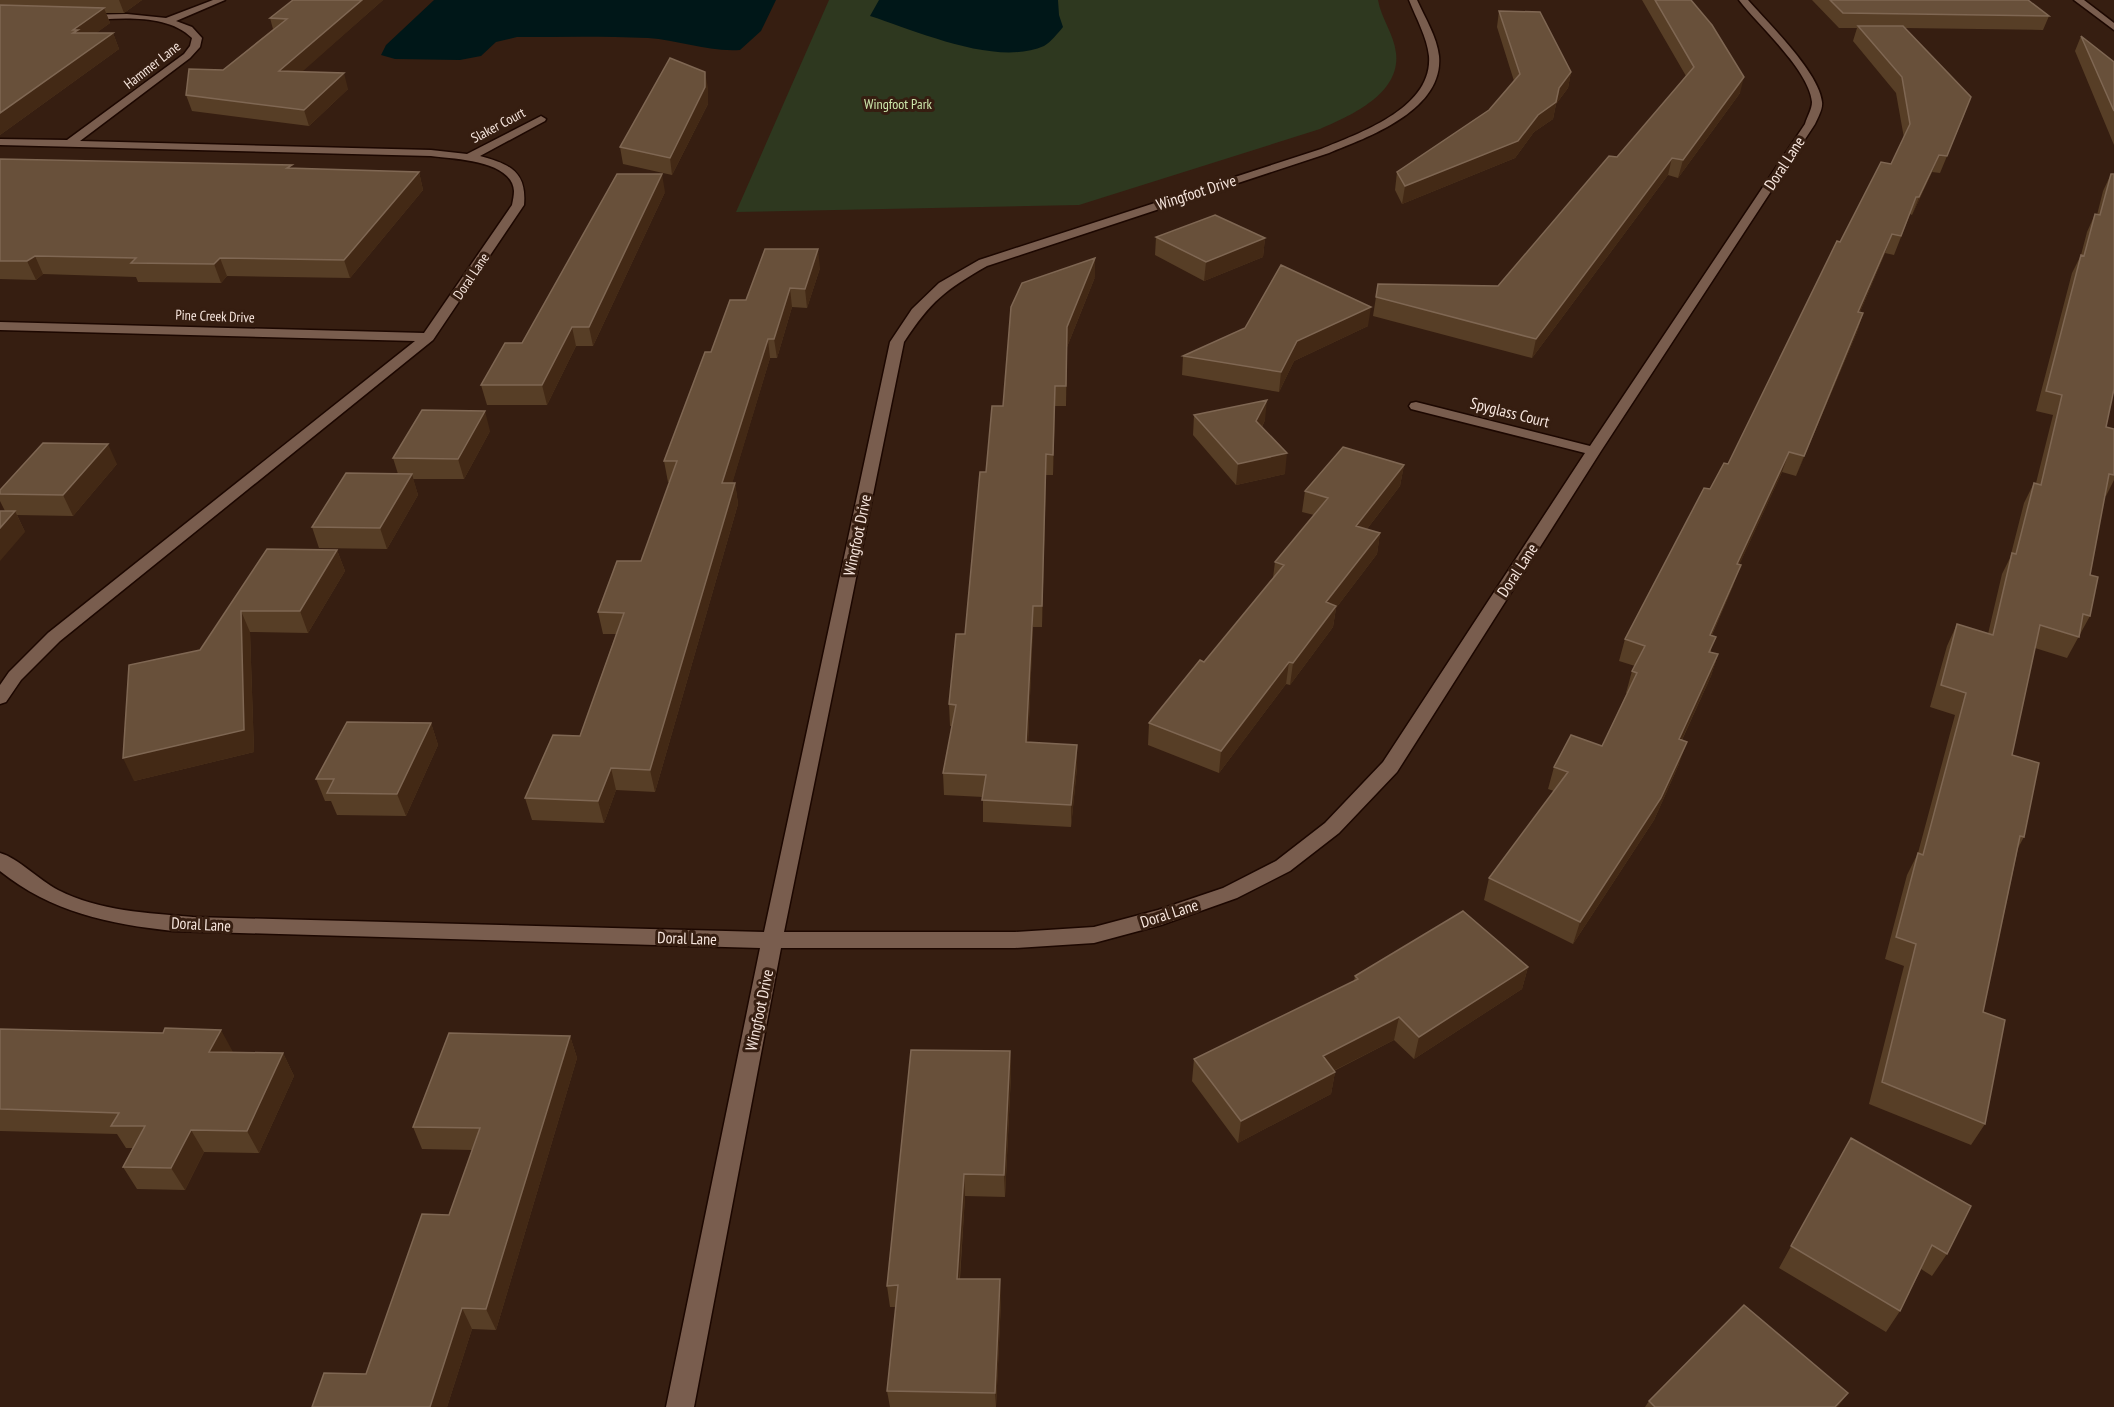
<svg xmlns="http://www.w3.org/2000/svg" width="2114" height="1407" font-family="'PT Sans Narrow',sans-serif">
<rect width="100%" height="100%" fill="#361e11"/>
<path fill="#2e381f" d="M829 0H1378C1381 18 1394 34 1396 53 1401 94 1350 116 1320 129L1079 205 736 212Z"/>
<path fill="#001718" d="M434 0H776L761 31 740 50C707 52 679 40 648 38 604 36 560 37 517 37L496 42 481 56 460 60 395 59 381 55 386 45Z
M879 0H1058L1059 15 1063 27C1058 33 1051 42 1044 46 996 67 917 31 870 16Z"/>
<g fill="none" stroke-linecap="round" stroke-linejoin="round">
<g stroke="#1c0700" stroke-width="3">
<path id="minor" d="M213 0H225L176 21 192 27 202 38 200 47 190 58 80 141 431 150 467 154 541 116 546 119 545 121 480 156C509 164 527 171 524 205L433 340 60 641 21 680 6 702 0 704V685L9 672 48 633 415 341 0 330V322L424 333 512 205C513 200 514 195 514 191 512 160 453 159 431 156L0 145V139L67 140 184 54 190 46 192 38C166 12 117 19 83 20L80 19V15L127 14 166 18Z
M1409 0H1417C1425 18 1437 37 1439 56 1444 110 1369 137 1329 153L987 266C945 290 931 301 904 342L784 932H1015L1094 927 1158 910 1223 888 1276 861 1325 823 1383 762 1585 453 1411 409 1409 406 1411 403 1416 402 1590 446 1805 124C1807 117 1812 109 1812 102 1809 70 1758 25 1739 0H1748C1768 23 1819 72 1822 102 1823 109 1818 117 1815 124L1601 451 1397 772 1339 833 1290 871 1237 898 1161 925 1094 943 1015 948H781L694 1407H666L760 948 173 931C109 924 51 912 0 871V853C18 858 39 880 58 890 99 911 148 913 193 917L764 932 890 342 912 309 939 283 979 260 1321 149C1360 133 1433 108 1429 56 1427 37 1416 18 1409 0Z
M2074 0H2084L2114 23V30Z"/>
</g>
<use href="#minor" fill="#795d4e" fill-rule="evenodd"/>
</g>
<path fill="#573e26" d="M0 0H142L124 13H106L110 23 96 33H113L119 49 0 135Z
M383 0 301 72 348 89 309 126 192 111 186 95 223 70 273 29 270 18Z
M1642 0H1691L1740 93 1678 178 1668 175 1532 358 1373 316 1378 284 1498 286 1617 157 1686 76Z
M1812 0H2028L2049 16 2043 30 1905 28 1965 113 1940 173 1932 172 1912 215 1910 214 1894 255 1885 253 1860 312 1863 313 1857 332 1796 476 1782 472 1739 565 1733 586 1712 635 1711 652 1718 654 1711 676 1682 740 1679 764 1654 820 1573 944 1484 900 1489 878 1554 791 1548 789 1554 767 1602 746 1627 693H1626L1632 671 1635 666 1619 661 1625 639 1710 489 1728 464 1840 242 1891 164 1904 138 1896 93 1853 41 1857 28H1839Z
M1499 11 1571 72 1568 88 1556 104 1553 119 1534 132 1515 158 1402 204 1395 190 1397 172 1489 110 1514 81 1497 27Z
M2081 36 2114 62V145L2075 51Z
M708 88V104L672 175 623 164 620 147Z
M0 159 419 172 423 190 350 278 227 276 221 283 138 282 136 277 43 274 36 280 0 279Z
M2111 174 2106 427 2114 475V480L2106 496H2105L2090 575V616L2067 658 2035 648 2012 755 2024 837 2018 848 1983 1012 1985 1124 1971 1145 1869 1104 1904 966 1885 959 1907 875 1918 853 1955 715 1930 707 1947 646 1957 624 1988 634 2002 574 2010 558 2024 503 2034 483H2036L2053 415 2036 411 2072 273 2081 255 2087 232 2095 214 2097 215 2103 191Z
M665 192 593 346H576L547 405H487L481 385Z
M1156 237 1265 238 1263 257 1204 281 1155 255Z
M820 268 807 308 792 307 777 358H770L732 483H735L738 504 655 792 616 790 604 823 532 820 525 798 580 736 616 634H603L598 612 641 561 670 482H668L664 461 711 352 746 300Z
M1095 277 1067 347 1066 406H1055L1053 475H1046L1042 627H1033L1028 743 1077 745V767L1071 827 983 822V797L944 795 943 773 952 726H950L949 704 965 634 986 472 1003 406Z
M1368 326 1294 361 1279 392 1182 375 1183 356 1245 328Z
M1194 415 1265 420 1262 427 1285 474 1236 485 1193 435Z
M490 431 464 479H413L418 495 387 549 319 548 312 527 398 474 393 458Z
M117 464 73 516 17 515 25 532 5 511 0 501V490Z
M1404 465 1400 486 1367 529 1380 533 1377 554 1336 608 1333 627 1290 685 1286 684 1219 773 1148 745 1149 723 1204 662 1273 578 1275 562 1314 515 1302 512 1305 491Z
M267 549 337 550 345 571 308 633 250 632 254 752 134 781 200 650Z
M431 723 438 745 406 816 337 815 331 801H325L316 779Z
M1528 967 1522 989 1414 1059 1394 1040 1334 1071 1335 1072 1331 1094 1238 1143 1192 1081 1194 1059 1354 981 1355 976Z
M0 1029 233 1052 283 1053 294 1076 259 1153 204 1152 185 1190 137 1189 123 1167 133 1148H126L117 1134 0 1131Z
M570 1036 577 1058 496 1330 472 1329 447 1407H312L366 1374 449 1215 472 1150 422 1149 413 1127Z
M1010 1051 1011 1074 1005 1197 965 1196 960 1279 1001 1301 996 1407H890L887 1391 896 1307H890L887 1286Z
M1851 1138 1947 1254 1932 1276 1921 1269 1900 1311 1886 1332 1779 1268Z
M1649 1401 1838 1407H1645Z"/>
<path fill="#432915" d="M119 0H142L124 13Z
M362 0H383L284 88 279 71Z
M104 8 110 23 83 43 79 48 73 30Z
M113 33 119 49 0 135V113Z
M705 72 708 88V104L672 175 670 158Z
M1571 72 1568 88 1556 104 1553 119 1534 132 1515 158 1402 204 1405 186 1559 88Z
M344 73 348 89 309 126 304 110Z
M1744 77 1740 93 1678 178 1683 160Z
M1939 155 1932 172 1912 215 1919 197Z
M1672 158 1668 175 1532 358 1536 339Z
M419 172 423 190 350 278 344 260Z
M662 174 665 192 593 346 589 327Z
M1892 234 1885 253 1852 331 1858 312Z
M1265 238 1263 257 1204 281 1206 262Z
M818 249 820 268 807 308 805 289Z
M35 256 43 274 36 280 27 261Z
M220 258 227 276 221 283 214 264Z
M1095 258V277L1067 347 1066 406 1067 327Z
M790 288 792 307 777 358 774 339Z
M1371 307 1368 326 1294 361 1279 392 1281 372 1297 341Z
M1863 313 1857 332 1796 476 1804 456Z
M572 327 576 346 547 405 542 385Z
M768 339 770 358 726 504 722 483Z
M1055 386V406L1053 475V455Z
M1267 400 1265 420 1254 442 1256 421Z
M485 411 490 431 464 479 458 459Z
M108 444 117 464 73 516 63 495Z
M1789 452 1782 472 1730 585 1737 564Z
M1287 453 1285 474 1236 485 1238 464Z
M1046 454V475L1042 627V606Z
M1404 465 1400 486 1353 547 1356 526Z
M412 474 418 495 387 549 380 528Z
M735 483 738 504 655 792 650 770Z
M15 511 25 532 0 561V528Z
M1380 533 1377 554 1336 608 1333 627 1290 685 1293 663 1326 602Z
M337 550 345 571 308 633 300 611Z
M1741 565 1733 586 1702 656 1710 635Z
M1033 606V627L1027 765 1026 742Z
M241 611 250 632 254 752 134 781 123 758Z
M1718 654 1711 676 1672 761 1679 739Z
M1289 662 1286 684 1219 773 1221 751Z
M431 723 438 745 406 816 397 794Z
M1687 742 1679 764 1654 820 1573 944 1580 922Z
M1077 745V767L1071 827V805Z
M611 768 616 790 604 823 598 801Z
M1528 967 1522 989 1414 1059 1419 1037Z
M1399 1017 1394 1040 1319 1078 1323 1056Z
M221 1030 233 1052 222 1074 209 1052Z
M570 1036 577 1058 496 1330 486 1309Z
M1010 1051 1011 1074 1005 1197 1004 1175Z
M283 1053 294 1076 259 1153 247 1131Z
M1335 1072 1331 1094 1238 1143 1241 1121Z
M191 1130 204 1152 185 1190 171 1168Z
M964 1174 965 1196 958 1300 957 1279Z
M1000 1279 1001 1301 996 1407 995 1393Z
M462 1308 472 1329 447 1407H430Z
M1848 1393 1838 1407H1835Z"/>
<path fill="#68503a" stroke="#7f6753" stroke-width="1.5" d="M293 0H362L279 71 344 73 304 110 186 95 189 69 223 70 287 19 270 18Z
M1655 0H1691L1712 25 1744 77 1683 160 1672 158 1536 339 1376 297 1378 284 1498 286 1609 156 1617 157 1694 67Z
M1830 0H2028L2049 16 1843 13Z
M0 5 104 8 73 30H78L73 33H113L0 113Z
M1499 11 1540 12 1571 72 1559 88 1556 102 1538 115 1518 141 1405 186 1397 172 1489 110 1520 74Z
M1858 26H1903L1971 97 1947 156 1939 155 1919 197H1916L1901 236 1892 234 1858 312 1863 313 1804 456 1789 452 1737 564 1741 565 1710 635 1716 637 1709 652 1718 654 1679 739 1687 742 1661 798 1580 922 1489 878 1568 772 1554 767 1571 735 1602 746 1637 673 1632 671 1645 646 1625 639 1704 488 1710 489 1724 463 1728 464 1837 241 1840 242 1881 162 1891 164 1910 124 1902 77Z
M2081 36 2114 62V111Z
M670 58 705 72V87L670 158 620 147Z
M0 159 292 165 287 168 419 172 344 260 220 258 214 264 131 263 136 258 35 256 27 261H0Z
M617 174H662L589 327H572L542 385H481L505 343H522Z
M2111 174H2114V389L2106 427 2114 429V475L2109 474 2090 575 2098 577 2090 616 2083 614 2079 637 2040 625 2012 755 2039 763 2024 837 2020 836 1983 1012 2005 1020 1985 1124 1882 1082 1916 944 1896 937 1918 853 1923 855 1966 693 1941 685 1957 624 1993 635 2012 553 2016 554 2034 483 2041 485 2062 395 2046 391 2081 255 2084 256 2095 214 2100 215Z
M1215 215 1265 238 1206 262 1156 237Z
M765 249H818L805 289 790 288 774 339H768L722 483H735L650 770 611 768 598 801 525 798 553 735 580 736 624 613 598 612 617 561H641L677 461H664L705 352H711L730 300H746Z
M1095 258 1067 327 1066 386H1055L1053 455 1046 454 1042 606H1033L1026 742 1077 745 1071 805 982 800 986 775 943 773 956 705 949 704 956 634H965L980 472H986L992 406H1003L1011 307 1022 283Z
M1281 265 1371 307 1297 341 1281 372 1183 356 1245 328Z
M1267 400 1256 421 1287 453 1238 464 1194 415Z
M422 410 485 411 458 459 393 458Z
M43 443 108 444 63 495 0 494V490Z
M1343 447 1404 465 1356 526 1380 533 1326 602 1336 606 1293 663 1289 662 1221 751 1149 723 1200 660 1204 662 1284 565 1275 562 1328 498 1305 491Z
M346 473 412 474 380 528 312 527Z
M0 511H15L0 528Z
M267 549 337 550 300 611H241L244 730 123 758 129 665 200 650Z
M347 722 431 723 397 794 327 793 334 779H316Z
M1463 911 1528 967 1419 1037 1399 1017 1323 1056 1335 1072 1241 1121 1194 1059 1358 979 1355 976Z
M165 1028 221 1030 209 1052 283 1053 247 1131 191 1130 171 1168 123 1167 145 1126H111L119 1113 0 1109V1029L163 1033Z
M449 1033 570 1036 486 1309 462 1308 430 1407H312L324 1373 366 1374 422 1214 449 1215 480 1128 413 1127Z
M911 1050 1010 1051 1004 1175 964 1174 957 1279H1000L995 1393 887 1391 898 1285 887 1286Z
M1851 1138 1971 1206 1947 1254 1932 1245 1900 1311 1791 1246Z
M1744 1305 1848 1393 1835 1407H1655L1649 1401Z"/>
<g text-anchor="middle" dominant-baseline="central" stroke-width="6" stroke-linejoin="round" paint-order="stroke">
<g font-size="14" fill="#f7e6de" stroke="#361e11">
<text transform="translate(152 65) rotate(-38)">Hammer Lane</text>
<text transform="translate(498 125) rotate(-28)">Slaker Court</text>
<text transform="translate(471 276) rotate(-56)">Doral Lane</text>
<text transform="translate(215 316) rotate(2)">Pine Creek Drive</text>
</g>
<g font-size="14" fill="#cee8ac" stroke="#361e11">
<text x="898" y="104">Wingfoot Park</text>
</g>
<g font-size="16" fill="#f7e6de" stroke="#361e11">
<text transform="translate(1784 163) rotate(-57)">Doral Lane</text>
<text transform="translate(1196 192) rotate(-18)">Wingfoot Drive</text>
<text transform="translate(1510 412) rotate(14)">Spyglass Court</text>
<text transform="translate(857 535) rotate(-78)">Wingfoot Drive</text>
<text transform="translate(1517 570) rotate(-57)">Doral Lane</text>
<text transform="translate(1169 913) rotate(-18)">Doral Lane</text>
<text transform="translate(201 924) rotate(3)">Doral Lane</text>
<text transform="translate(687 938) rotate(2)">Doral Lane</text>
<text transform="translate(759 1010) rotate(-78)">Wingfoot Drive</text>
</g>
</g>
</svg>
